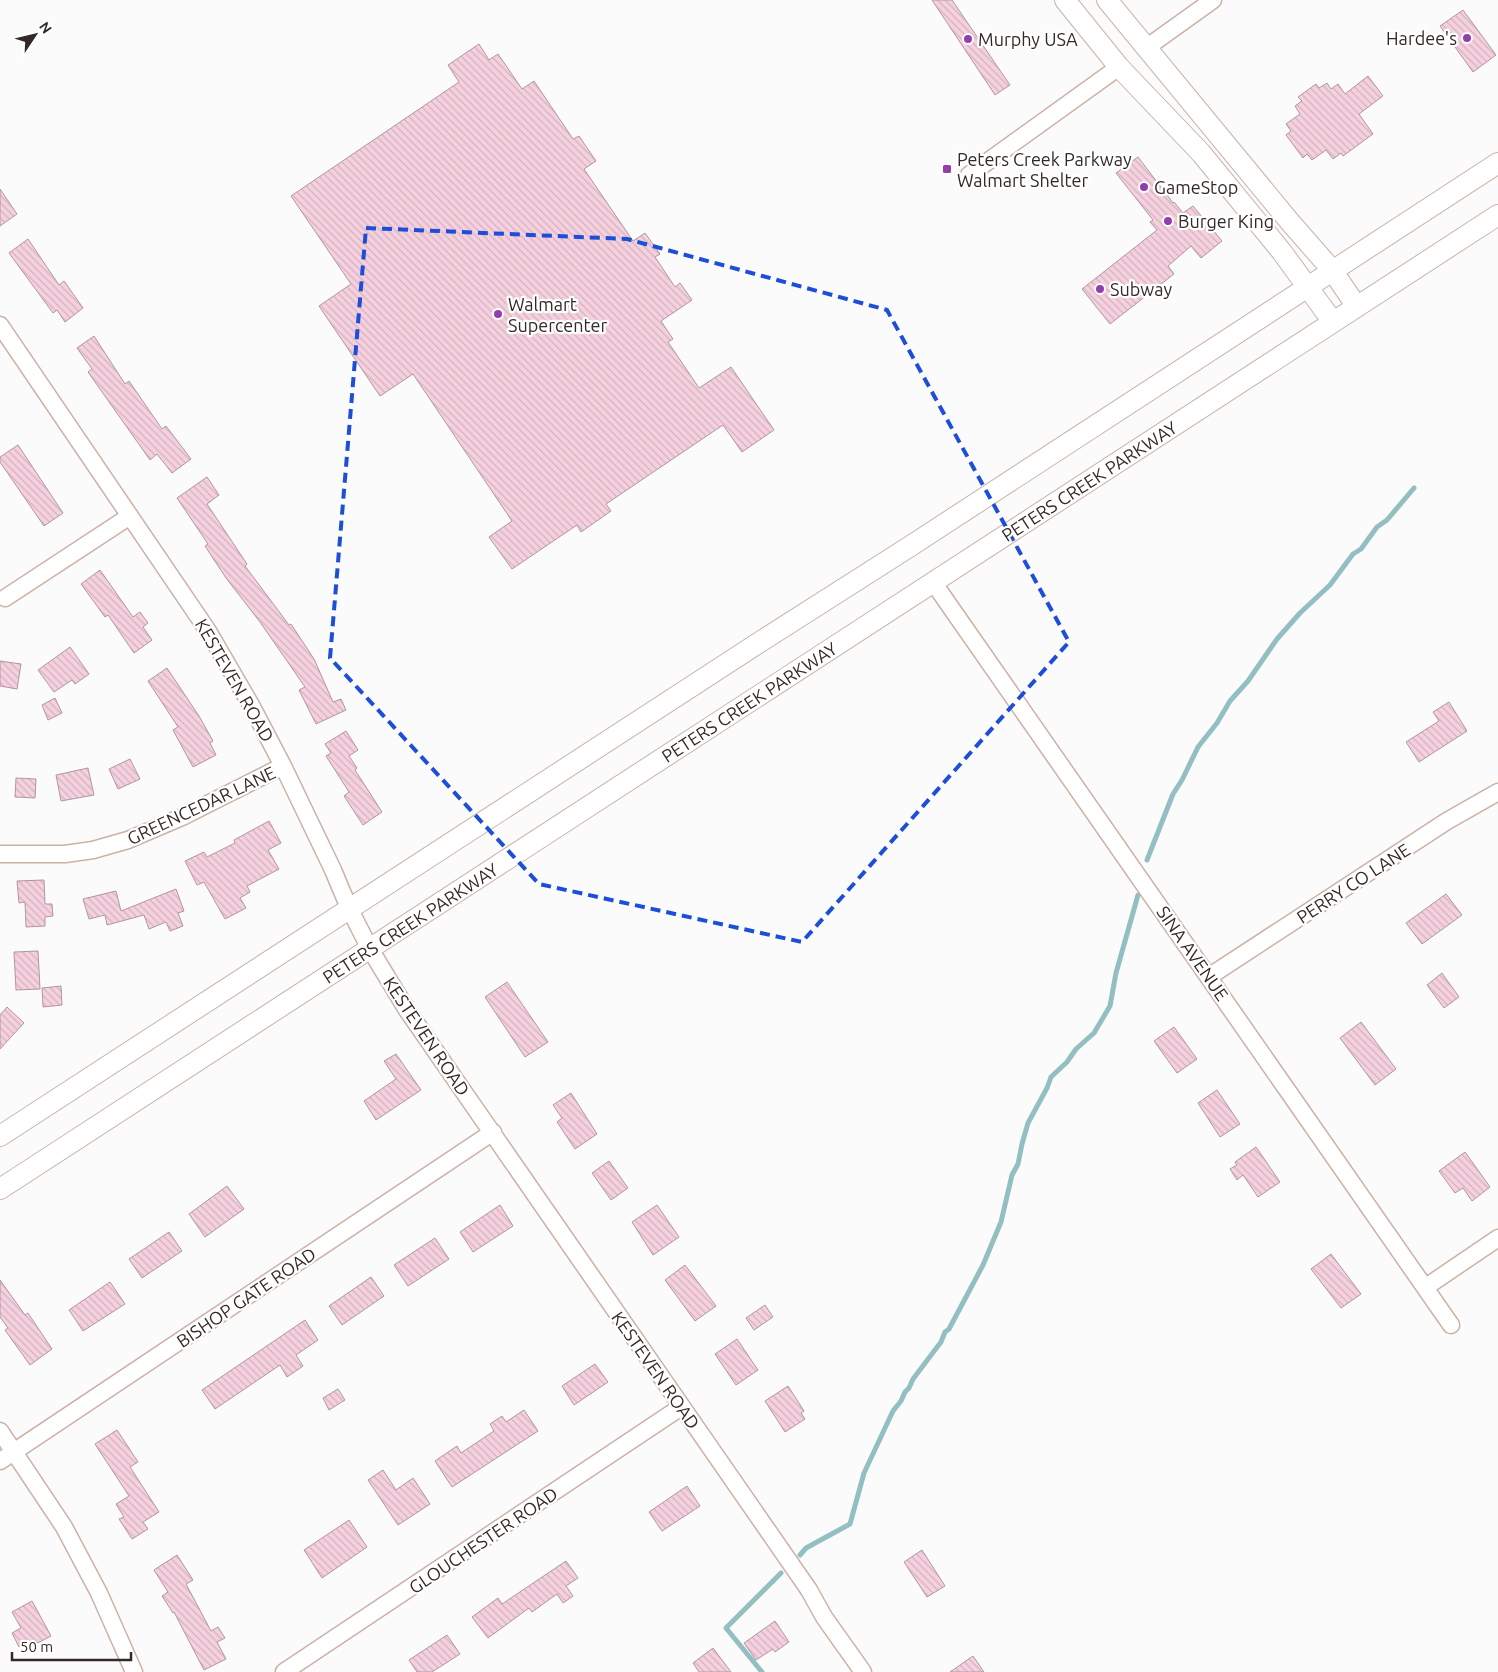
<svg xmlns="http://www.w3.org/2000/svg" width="1498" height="1672" font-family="Ubuntu,sans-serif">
<defs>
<pattern id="building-back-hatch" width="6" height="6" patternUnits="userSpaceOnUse" patternTransform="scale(1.25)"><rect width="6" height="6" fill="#f5d0de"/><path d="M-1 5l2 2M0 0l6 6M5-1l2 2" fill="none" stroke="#d3b3be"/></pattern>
</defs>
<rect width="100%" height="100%" fill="#fbfbfb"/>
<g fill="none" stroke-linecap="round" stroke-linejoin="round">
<path stroke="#94bfc2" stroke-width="5" d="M1147 860 1173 794 1182 780 1198 747 1217 723 1230 701 1248 681 1277 639 1300 613 1330 585 1353 554 1361 549 1377 527 1387 520 1414 488
M800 1555 806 1548 850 1524 864 1473 893 1411 901 1401 905 1392 909 1388 913 1379 941 1342 945 1332 949 1329 983 1265 1001 1222 1012 1175 1018 1164 1022 1144 1028 1123 1047 1088 1051 1077 1067 1062 1076 1049 1094 1033 1110 1006 1116 973 1138 895
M762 1672 726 1628 781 1573"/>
</g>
<path fill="url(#building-back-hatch)" stroke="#b196a0" d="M932 0H952L1010 85 995 95Z
M1463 10 1496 55 1473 72 1440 26Z
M479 44 489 60 498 54 522 89 534 81 573 139 579 136 596 161 584 169 633 241 645 233 660 254 655 257 675 287 680 283 692 300 661 321 673 339 668 342 699 388 731 367 774 430 742 452 723 425 606 504 611 511 581 532 577 525 512 569 489 537 512 521 413 374 380 396 319 306 351 284 291 196 459 82 448 65Z
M1368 76 1383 96 1359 114 1373 134 1343 156 1341 153 1333 159 1326 150 1312 160 1307 154 1303 158 1286 135 1291 131 1286 124 1300 114 1295 106 1302 101 1298 97 1316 84 1319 88 1327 83 1331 89 1338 84 1345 94Z
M1138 157 1173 203 1174 202 1183 213 1193 206 1222 241 1201 258 1191 246 1168 266 1174 274 1110 324 1082 289 1157 230 1150 222 1153 220 1116 173Z
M0 189 17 214 0 226Z
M28 239 59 285 64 281 83 308 65 322 57 310 53 313 9 253Z
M94 336 125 384 129 381 162 429 166 426 191 459 172 473 157 454 150 460 88 372 92 369 77 348Z
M18 445 63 513 44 526 0 462V457Z
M207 477 219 495 207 504 247 564 245 566 289 625 291 624 314 659 333 702 341 699 346 710 316 724 299 690 305 687 260 622 226 578 205 546 208 544 177 498Z
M100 570 133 617 140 612 148 623 143 627 152 640 134 653 108 615 105 617 81 584Z
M70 647 89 674 75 684 72 680 54 692 38 670Z
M0 661 21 664 17 689 0 686Z
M167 668 199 716 213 741 210 743 216 755 193 767 173 730 178 727 148 681Z
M55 698 62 713 48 720 42 705Z
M1449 702 1467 731 1419 762 1406 742 1439 721 1433 712Z
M346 731 358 750 349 756 357 768 355 770 382 812 363 825 344 796 349 792 326 756 331 753 325 744Z
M130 759 140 779 118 789 109 769Z
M88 768 94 795 61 801 56 775Z
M16 778 36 779 35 798 15 797Z
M269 821 281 843 268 850 279 869 247 886 250 892 240 898 246 908 225 919 204 882 197 885 185 861 204 852 207 857 235 843 234 840Z
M44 880 45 904H52L53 916 45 917V926L26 927 25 902 19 903 17 881Z
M176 889 184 911 178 913 183 926 170 931 166 922 149 929 144 915 107 925 105 915 89 919 83 899 116 891 121 911Z
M1446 894 1462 915 1422 944 1406 923Z
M38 951 40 989 16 990 14 952Z
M1442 973 1459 997 1444 1008 1427 985Z
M507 982 548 1042 525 1057 485 997Z
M61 986 62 1005 43 1007 42 988Z
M7 1007 24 1023 0 1049V1015Z
M1361 1022 1396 1069 1375 1085 1340 1038Z
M1174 1027 1197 1059 1177 1073 1154 1041Z
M396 1054 421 1090 376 1120 364 1101 396 1079 384 1061Z
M1217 1090 1240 1124 1220 1137 1198 1103Z
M571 1093 597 1134 575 1149 557 1122 562 1118 553 1105Z
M1256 1147 1280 1182 1258 1197 1243 1175 1237 1180 1230 1169 1237 1165 1235 1162Z
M1465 1152 1490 1187 1472 1201 1463 1188 1455 1193 1439 1171Z
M609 1161 628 1188 611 1200 592 1173Z
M227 1186 244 1209 205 1237 189 1214Z
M500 1205 513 1226 473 1252 460 1232Z
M657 1205 679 1237 653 1255 632 1222Z
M169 1232 182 1251 142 1278 129 1259Z
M435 1238 449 1259 408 1286 394 1265Z
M1331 1254 1361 1294 1341 1308 1311 1269Z
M685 1265 716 1306 695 1321 665 1280Z
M371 1277 384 1296 342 1325 329 1306Z
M0 1280 25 1315 28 1313 52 1349 30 1365 5 1330 8 1328 0 1317Z
M110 1282 125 1304 83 1331 69 1310Z
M765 1305 773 1317 754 1330 746 1318Z
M305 1320 318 1340 296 1355 303 1366 287 1377 280 1365 215 1409 202 1390Z
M737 1339 758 1370 736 1385 715 1354Z
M595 1364 608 1382 574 1405 562 1386Z
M788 1386 804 1411 801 1413 805 1419 785 1432 765 1401Z
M338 1389 345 1400 329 1410 323 1398Z
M524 1410 538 1431 452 1487 435 1461 457 1446 461 1453 494 1431 490 1424 502 1416 506 1422Z
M117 1430 138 1462 130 1467 159 1512 143 1522 148 1529 132 1539 119 1519 124 1517 116 1504 129 1496 95 1444Z
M383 1470 396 1490 413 1478 430 1504 398 1525 368 1480Z
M687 1486 700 1506 662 1531 649 1512Z
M349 1520 367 1547 322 1578 304 1550Z
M922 1550 945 1586 927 1597 904 1562Z
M177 1555 193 1580 186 1584 211 1631 218 1627 225 1638 217 1642 226 1659 204 1670 174 1612 173 1613 162 1596 168 1592 154 1570Z
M566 1561 578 1578 566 1586 573 1596 563 1603 557 1594 532 1612 529 1608 488 1638 472 1617 498 1598 502 1604Z
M32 1601 51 1636 30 1647 28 1643 19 1647 12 1633 21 1628 12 1612Z
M775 1621 789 1642 775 1652 773 1649 756 1660 744 1643Z
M447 1635 460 1654 432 1672H417L409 1660Z
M713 1648 731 1672H699L693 1663Z
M973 1656 984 1672H950Z"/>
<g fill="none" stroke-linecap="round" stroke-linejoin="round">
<g stroke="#cbb2a5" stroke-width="19">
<path id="minor" d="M1146 48 1213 0
M969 175 1119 67
M0 325 208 631 251 705 283 766 333 870 349 908 370 949 407 1010 809 1590 824 1617 863 1672
M933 582 1451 1325
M5 598 130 516
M0 854H65L93 850 128 840 182 817 283 766
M1210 976 1447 821 1498 792
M1426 1287 1498 1238
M0 1431 64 1527 99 1593 134 1672
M0 1461 493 1132
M284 1672 681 1407"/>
</g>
<g stroke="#cbb2a5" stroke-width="22">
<path id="major" d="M1065 0 1119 67 1201 153 1282 252 1333 322
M1107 0 1290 222 1332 270 1357 307
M0 1136 763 640 909 547 1498 163
M0 1189 1498 215"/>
</g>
<use href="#minor" stroke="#fff" stroke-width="16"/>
<use href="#major" stroke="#fff" stroke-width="20"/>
</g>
<path fill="none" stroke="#1d4ed8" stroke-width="4" stroke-dasharray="10 6" stroke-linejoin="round" d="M366 228 627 239 887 310 1069 642 802 942 539 884 330 658Z"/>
<g fill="#923eac" stroke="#fff" stroke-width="2">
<circle cx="1467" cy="38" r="5"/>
<circle cx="968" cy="39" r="5"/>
<rect x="942" y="164" width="10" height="10" rx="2.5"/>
<circle cx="1144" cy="187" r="5"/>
<circle cx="1168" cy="221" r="5"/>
<circle cx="1100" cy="289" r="5"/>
<circle cx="498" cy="314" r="5"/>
</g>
<g text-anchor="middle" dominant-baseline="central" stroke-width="4.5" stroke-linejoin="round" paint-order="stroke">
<g font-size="18" fill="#342a25" stroke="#fff" text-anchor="start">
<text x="1457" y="38" text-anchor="end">Hardee's</text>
<text x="978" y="39">Murphy USA</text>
<text x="957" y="159">Peters Creek Parkway<tspan x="957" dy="21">Walmart Shelter</tspan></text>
<text x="1154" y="187">GameStop</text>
<text x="1178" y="221">Burger King</text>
<text x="1110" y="289">Subway</text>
<text x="508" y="304">Walmart<tspan x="508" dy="21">Supercenter</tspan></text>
</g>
<g font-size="18" fill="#342a25" stroke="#fff">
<text transform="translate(1089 481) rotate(-33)">PETERS CREEK PARKWAY</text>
<text transform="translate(235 680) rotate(60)">KESTEVEN ROAD</text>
<text transform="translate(749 702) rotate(-33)">PETERS CREEK PARKWAY</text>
<text transform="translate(201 805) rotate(-25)">GREENCEDAR LANE</text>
<text transform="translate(1353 883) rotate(-33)">PERRY CO LANE</text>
<text transform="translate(410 923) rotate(-33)">PETERS CREEK PARKWAY</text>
<text transform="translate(1193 953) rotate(55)">SINA AVENUE</text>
<text transform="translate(427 1036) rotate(56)">KESTEVEN ROAD</text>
<text transform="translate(246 1297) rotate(-34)">BISHOP GATE ROAD</text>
<text transform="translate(656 1370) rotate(55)">KESTEVEN ROAD</text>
<text transform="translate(483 1540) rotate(-34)">GLOUCHESTER ROAD</text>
</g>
</g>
<g transform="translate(35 35) rotate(55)" stroke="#ffffff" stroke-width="4" paint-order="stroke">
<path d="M0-4L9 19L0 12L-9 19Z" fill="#342a25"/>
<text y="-8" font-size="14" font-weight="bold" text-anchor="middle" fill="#342a25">N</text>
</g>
<path d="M12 1652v8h119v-8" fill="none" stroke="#342a25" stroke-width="2.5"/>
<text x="20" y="1652" font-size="15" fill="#342a25" stroke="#ffffff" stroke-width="4" paint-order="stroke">50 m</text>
</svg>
